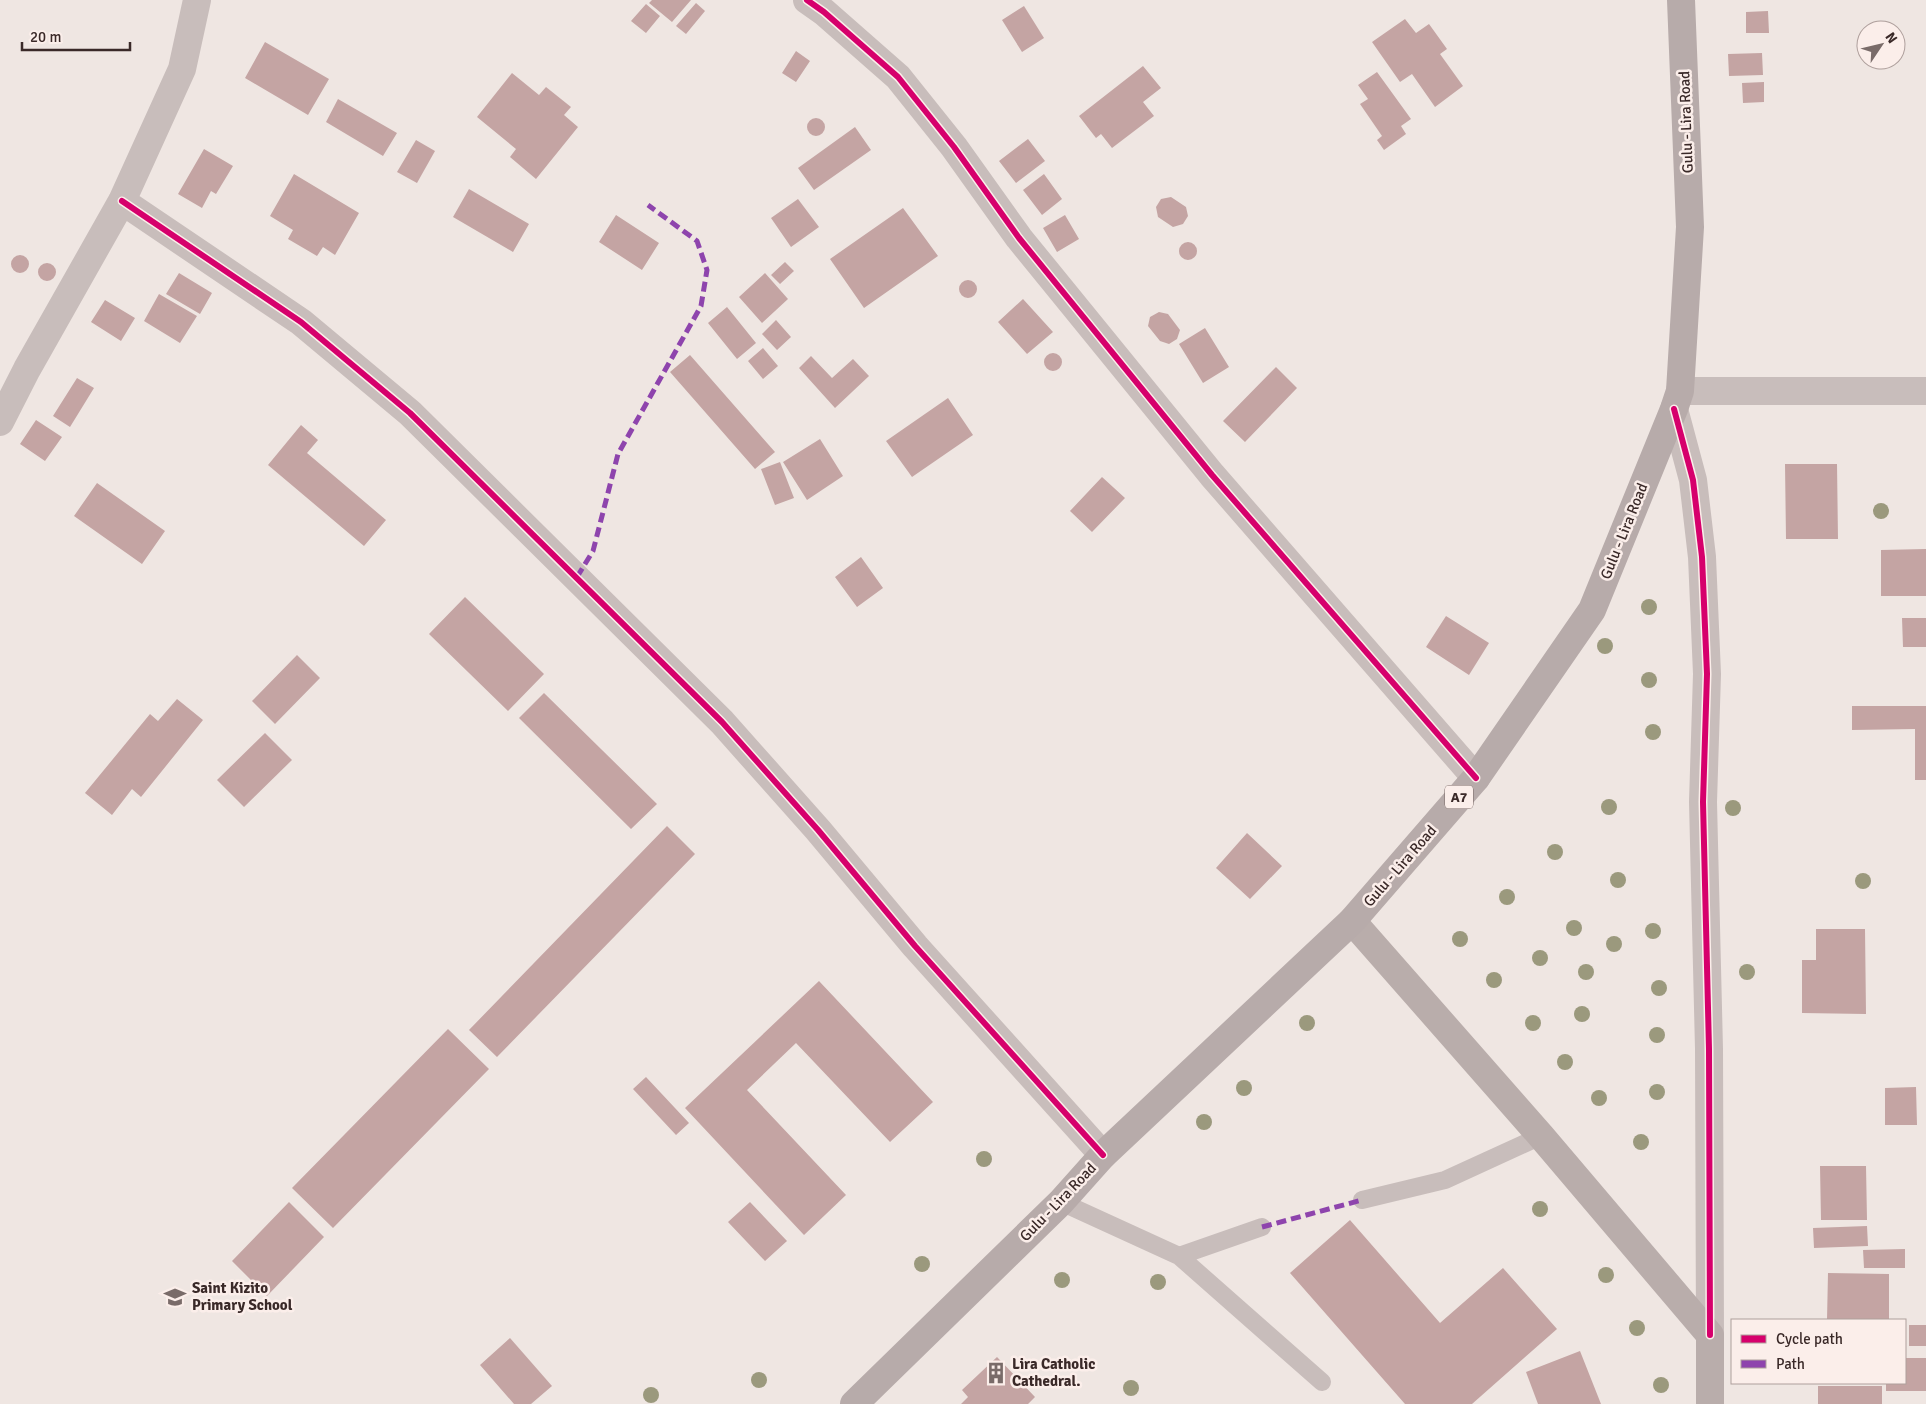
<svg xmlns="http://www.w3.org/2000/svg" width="1926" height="1404" font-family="Signika,sans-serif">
<rect width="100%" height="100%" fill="#efe6e2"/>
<path fill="#c4a4a3" d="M652 0H691L672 22 649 3Z
M696 3 705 11 686 34 676 26Z
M646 4 660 16 646 33 631 21Z
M1024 6 1044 38 1022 52 1002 20Z
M1768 11 1769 33H1746V12Z
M1405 19 1416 33 1429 24 1447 49 1440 54 1463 86 1435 107 1412 74 1400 82 1372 42Z
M265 42 329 79 308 115 245 78Z
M796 51 810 61 796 82 782 73Z
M1762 53 1763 75 1729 76 1728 54Z
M1143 66 1161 88 1143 102 1154 116 1112 148 1101 134 1096 138 1079 116Z
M1377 72 1411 119 1401 126 1406 134 1384 150 1377 140 1382 136 1360 104 1368 99 1358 85Z
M512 73 539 95 546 87 571 107 564 115 578 127 536 179 510 157 516 149 477 117Z
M1764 82V102L1743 103 1742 83Z
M338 99 397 133 383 156 326 122Z
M807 127a9 9 0 1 1 18 0a9 9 0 1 1-18 0Z
M855 127 871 150 814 190 798 168Z
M1028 139 1045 161 1016 183 999 161Z
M416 140 435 151 417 183 397 172Z
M204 149 233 166 216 194 211 191 202 208 178 194Z
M294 174 359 213 335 255 323 247 317 256 288 239 293 230 270 216Z
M1044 174 1062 199 1042 215 1023 190Z
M469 189 529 224 513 252 453 217Z
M1171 197 1186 207 1188 216 1183 224 1173 227 1158 217 1156 207 1161 199Z
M798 199 819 227 791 247 771 218Z
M903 208 938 256 864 308 830 259Z
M616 215 659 243 642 270 599 242Z
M1065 215 1079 239 1057 252 1043 228Z
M1179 251a9 9 0 1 1 18 0a9 9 0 1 1-18 0Z
M11 264a9 9 0 1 1 18 0a9 9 0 1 1-18 0Z
M785 262 794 271 780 284 771 275Z
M38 272a9 9 0 1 1 18 0a9 9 0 1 1-18 0Z
M179 273 212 293 200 314 166 294Z
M765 273 788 299 762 323 739 297Z
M959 289a9 9 0 1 1 18 0a9 9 0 1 1-18 0Z
M159 294 197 316 180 343 144 321Z
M1023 299 1053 332 1027 354 998 322Z
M105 300 135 318 121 341 91 322Z
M727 307 756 343 737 359 708 323Z
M1159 312 1168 314 1180 330 1177 339 1169 344 1160 341 1148 326 1150 317Z
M776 320 791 337 777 350 762 334Z
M1205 328 1229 367 1203 383 1179 344Z
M763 348 778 366 763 379 748 361Z
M1044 362a9 9 0 1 1 18 0a9 9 0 1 1-18 0Z
M690 355 775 452 755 469 670 372Z
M811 356 832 378 853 359 869 376 835 408 799 368Z
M1276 367 1297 388 1245 442 1223 421Z
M77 378 94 388 70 427 53 416Z
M948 398 973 435 912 477 886 441Z
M36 420 62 437 45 461 20 444Z
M301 425 318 440 307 453 386 520 364 546 268 465Z
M820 439 843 476 807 500 783 462Z
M780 462 794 498 775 505 761 469Z
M1785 464H1837L1838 539H1786Z
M1102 477 1125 498 1092 532 1070 511Z
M97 483 165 531 142 564 74 516Z
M1926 549V596H1881V550Z
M861 557 883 588 857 607 835 577Z
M465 597 544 674 508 711 429 634Z
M1446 616 1489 643 1469 675 1426 647Z
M1902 618H1926V647H1903Z
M297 655 320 678 275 724 252 701Z
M544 693 657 804 631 829 519 718Z
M177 699 203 720 141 797 132 789 112 815 85 793 150 714 158 721Z
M1852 706H1926V780H1915V729L1852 730Z
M265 733 292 760 244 807 217 780Z
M667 826 695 854 497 1057 469 1030Z
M1247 833 1282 866 1250 899 1216 868Z
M1816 929H1865L1866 1014 1802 1013V960H1816Z
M819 981 933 1102 890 1142 796 1043 747 1090 846 1195 804 1235 685 1108Z
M448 1029 489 1069 333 1228 292 1188Z
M646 1077 689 1123 676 1135 633 1089Z
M1916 1087 1917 1125H1885V1088Z
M1820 1166H1866L1867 1220H1821Z
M289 1202 324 1237 267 1296 232 1261Z
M750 1202 787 1241 765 1261 728 1222Z
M1350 1220 1440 1323 1503 1268 1557 1329 1472 1404H1405L1290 1273Z
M1867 1226 1868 1246 1814 1248 1813 1228Z
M1905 1249V1268H1864L1863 1250Z
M1828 1273 1889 1274V1320H1827Z
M1909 1325H1926V1346H1909Z
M510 1338 552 1386 531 1404H514L480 1365Z
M1580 1351 1601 1404H1538L1526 1372Z
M997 1357 1035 1397 1028 1404H961L968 1397 962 1390Z
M1905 1358H1926V1391H1886V1383H1905Z
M1818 1386H1882V1404H1818Z"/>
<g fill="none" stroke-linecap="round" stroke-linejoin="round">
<path stroke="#c8bdbb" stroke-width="18" d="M1362 1200 1445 1180 1541 1136
M1061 1202 1179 1256 1322 1382
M1179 1256 1262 1227"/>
<path stroke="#c8bdbb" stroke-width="28" d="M807 0 824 12 898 77 954 147 1019 238 1212 475 1476 778
M122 201 301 322 410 413 722 722 818 830 915 946 1103 1155
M1680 391H1926
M1674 409 1693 480 1702 557 1707 674 1703 802 1709 1049 1710 1335
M0 422 27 369 122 201 182 69 197 0"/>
<path stroke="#b9adab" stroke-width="28" d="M1352 921 1541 1136 1710 1335V1404"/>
<path stroke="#b7abaa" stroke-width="28" d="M854 1404 1061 1202 1103 1155 1352 921 1476 778 1592 610 1674 409 1680 391 1690 227 1681 0"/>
<path stroke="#8e44ad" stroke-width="5" stroke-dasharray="10 5" stroke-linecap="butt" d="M577 577 593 551 618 454 701 306 707 270 697 241 648 205
M1262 1227 1362 1200"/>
<g stroke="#fbeeea" stroke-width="9">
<path id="cycleway" d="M807 0 824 12 898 77 954 147 1019 238 1212 475 1476 778
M122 201 301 322 410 413 722 722 818 830 915 946 1103 1155
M1674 409 1693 480 1702 557 1707 674 1703 802 1709 1049 1710 1335"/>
</g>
<use href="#cycleway" stroke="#d6006c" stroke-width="6"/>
</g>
<g fill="#9b997d">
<circle cx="1881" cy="511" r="8"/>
<circle cx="1649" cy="607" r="8"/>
<circle cx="1605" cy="646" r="8"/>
<circle cx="1649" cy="680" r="8"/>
<circle cx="1653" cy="732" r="8"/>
<circle cx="1609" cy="807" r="8"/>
<circle cx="1733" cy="808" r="8"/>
<circle cx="1555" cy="852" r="8"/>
<circle cx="1618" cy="880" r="8"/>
<circle cx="1863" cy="881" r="8"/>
<circle cx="1507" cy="897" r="8"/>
<circle cx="1574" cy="928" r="8"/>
<circle cx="1653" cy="931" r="8"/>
<circle cx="1460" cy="939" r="8"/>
<circle cx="1614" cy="944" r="8"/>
<circle cx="1540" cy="958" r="8"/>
<circle cx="1586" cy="972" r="8"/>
<circle cx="1747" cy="972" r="8"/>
<circle cx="1494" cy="980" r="8"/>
<circle cx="1659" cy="988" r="8"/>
<circle cx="1582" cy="1014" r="8"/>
<circle cx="1307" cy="1023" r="8"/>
<circle cx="1533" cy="1023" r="8"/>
<circle cx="1657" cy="1035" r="8"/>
<circle cx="1565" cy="1062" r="8"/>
<circle cx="1244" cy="1088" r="8"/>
<circle cx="1657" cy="1092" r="8"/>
<circle cx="1599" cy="1098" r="8"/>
<circle cx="1204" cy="1122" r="8"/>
<circle cx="1641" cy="1142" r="8"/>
<circle cx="984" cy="1159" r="8"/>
<circle cx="1540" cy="1209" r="8"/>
<circle cx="922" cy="1264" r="8"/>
<circle cx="1606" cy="1275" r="8"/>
<circle cx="1062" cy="1280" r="8"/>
<circle cx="1158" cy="1282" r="8"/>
<circle cx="1637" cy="1328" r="8"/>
<circle cx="759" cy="1380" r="8"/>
<circle cx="1661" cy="1385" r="8"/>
<circle cx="1131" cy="1388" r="8"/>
<circle cx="651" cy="1395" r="8"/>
</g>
<defs>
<g id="school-bare" transform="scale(1.725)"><path d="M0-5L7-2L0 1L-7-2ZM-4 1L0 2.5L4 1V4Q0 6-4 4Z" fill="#796b69" stroke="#fbeeea" stroke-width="2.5" paint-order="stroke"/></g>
<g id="building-bare" transform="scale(1.725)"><path d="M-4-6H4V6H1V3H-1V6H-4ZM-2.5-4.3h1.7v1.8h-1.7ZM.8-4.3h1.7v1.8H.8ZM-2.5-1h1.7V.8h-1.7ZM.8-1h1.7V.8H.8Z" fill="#796b69" stroke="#fbeeea" stroke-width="2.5" paint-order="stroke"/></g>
</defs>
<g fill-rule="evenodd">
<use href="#school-bare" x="175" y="1297"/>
<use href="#building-bare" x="996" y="1373"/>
</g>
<g text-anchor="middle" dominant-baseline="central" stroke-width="5" stroke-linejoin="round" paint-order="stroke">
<rect fill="#fbeeea" stroke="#746462" stroke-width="1" x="1445" y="785.5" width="28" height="23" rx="4"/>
<g font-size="14" font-weight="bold" fill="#3a2928">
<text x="1459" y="797">A7</text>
</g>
<g font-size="15" fill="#3a2928" stroke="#fbeeea">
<text transform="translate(1686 122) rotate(-92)">Gulu - Lira Road</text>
<text transform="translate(1624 531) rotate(-68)">Gulu - Lira Road</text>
<text transform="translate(1400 866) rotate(-49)">Gulu - Lira Road</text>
<text transform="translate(1058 1202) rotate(-46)">Gulu - Lira Road</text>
</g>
<g font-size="15" font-weight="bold" fill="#3a2928" stroke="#fbeeea" text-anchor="start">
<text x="192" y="1288">Saint Kizito<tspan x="192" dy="17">Primary School</tspan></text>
<text x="1012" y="1364">Lira Catholic<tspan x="1012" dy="17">Cathedral.</tspan></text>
</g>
</g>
<rect x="1731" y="1319" width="175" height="65" fill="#fbeeea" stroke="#ae9f9c"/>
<rect x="1741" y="1335" width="25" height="8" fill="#d6006c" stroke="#ae9f9c"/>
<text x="1776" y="1344" font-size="15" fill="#3a2928">Cycle path</text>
<rect x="1741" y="1360" width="25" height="8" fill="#8e44ad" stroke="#ae9f9c"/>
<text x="1776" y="1369" font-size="15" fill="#3a2928">Path</text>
<g transform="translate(1881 45) rotate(55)"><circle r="24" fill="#fbeeea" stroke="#ae9f9c"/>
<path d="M0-4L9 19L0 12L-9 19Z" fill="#796b69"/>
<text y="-8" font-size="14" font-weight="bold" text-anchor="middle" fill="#3a2928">N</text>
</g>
<path d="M22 42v8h108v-8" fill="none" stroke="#3a2928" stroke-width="2.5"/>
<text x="30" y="42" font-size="15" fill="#3a2928" stroke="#fbeeea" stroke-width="4" paint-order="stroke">20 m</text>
</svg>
